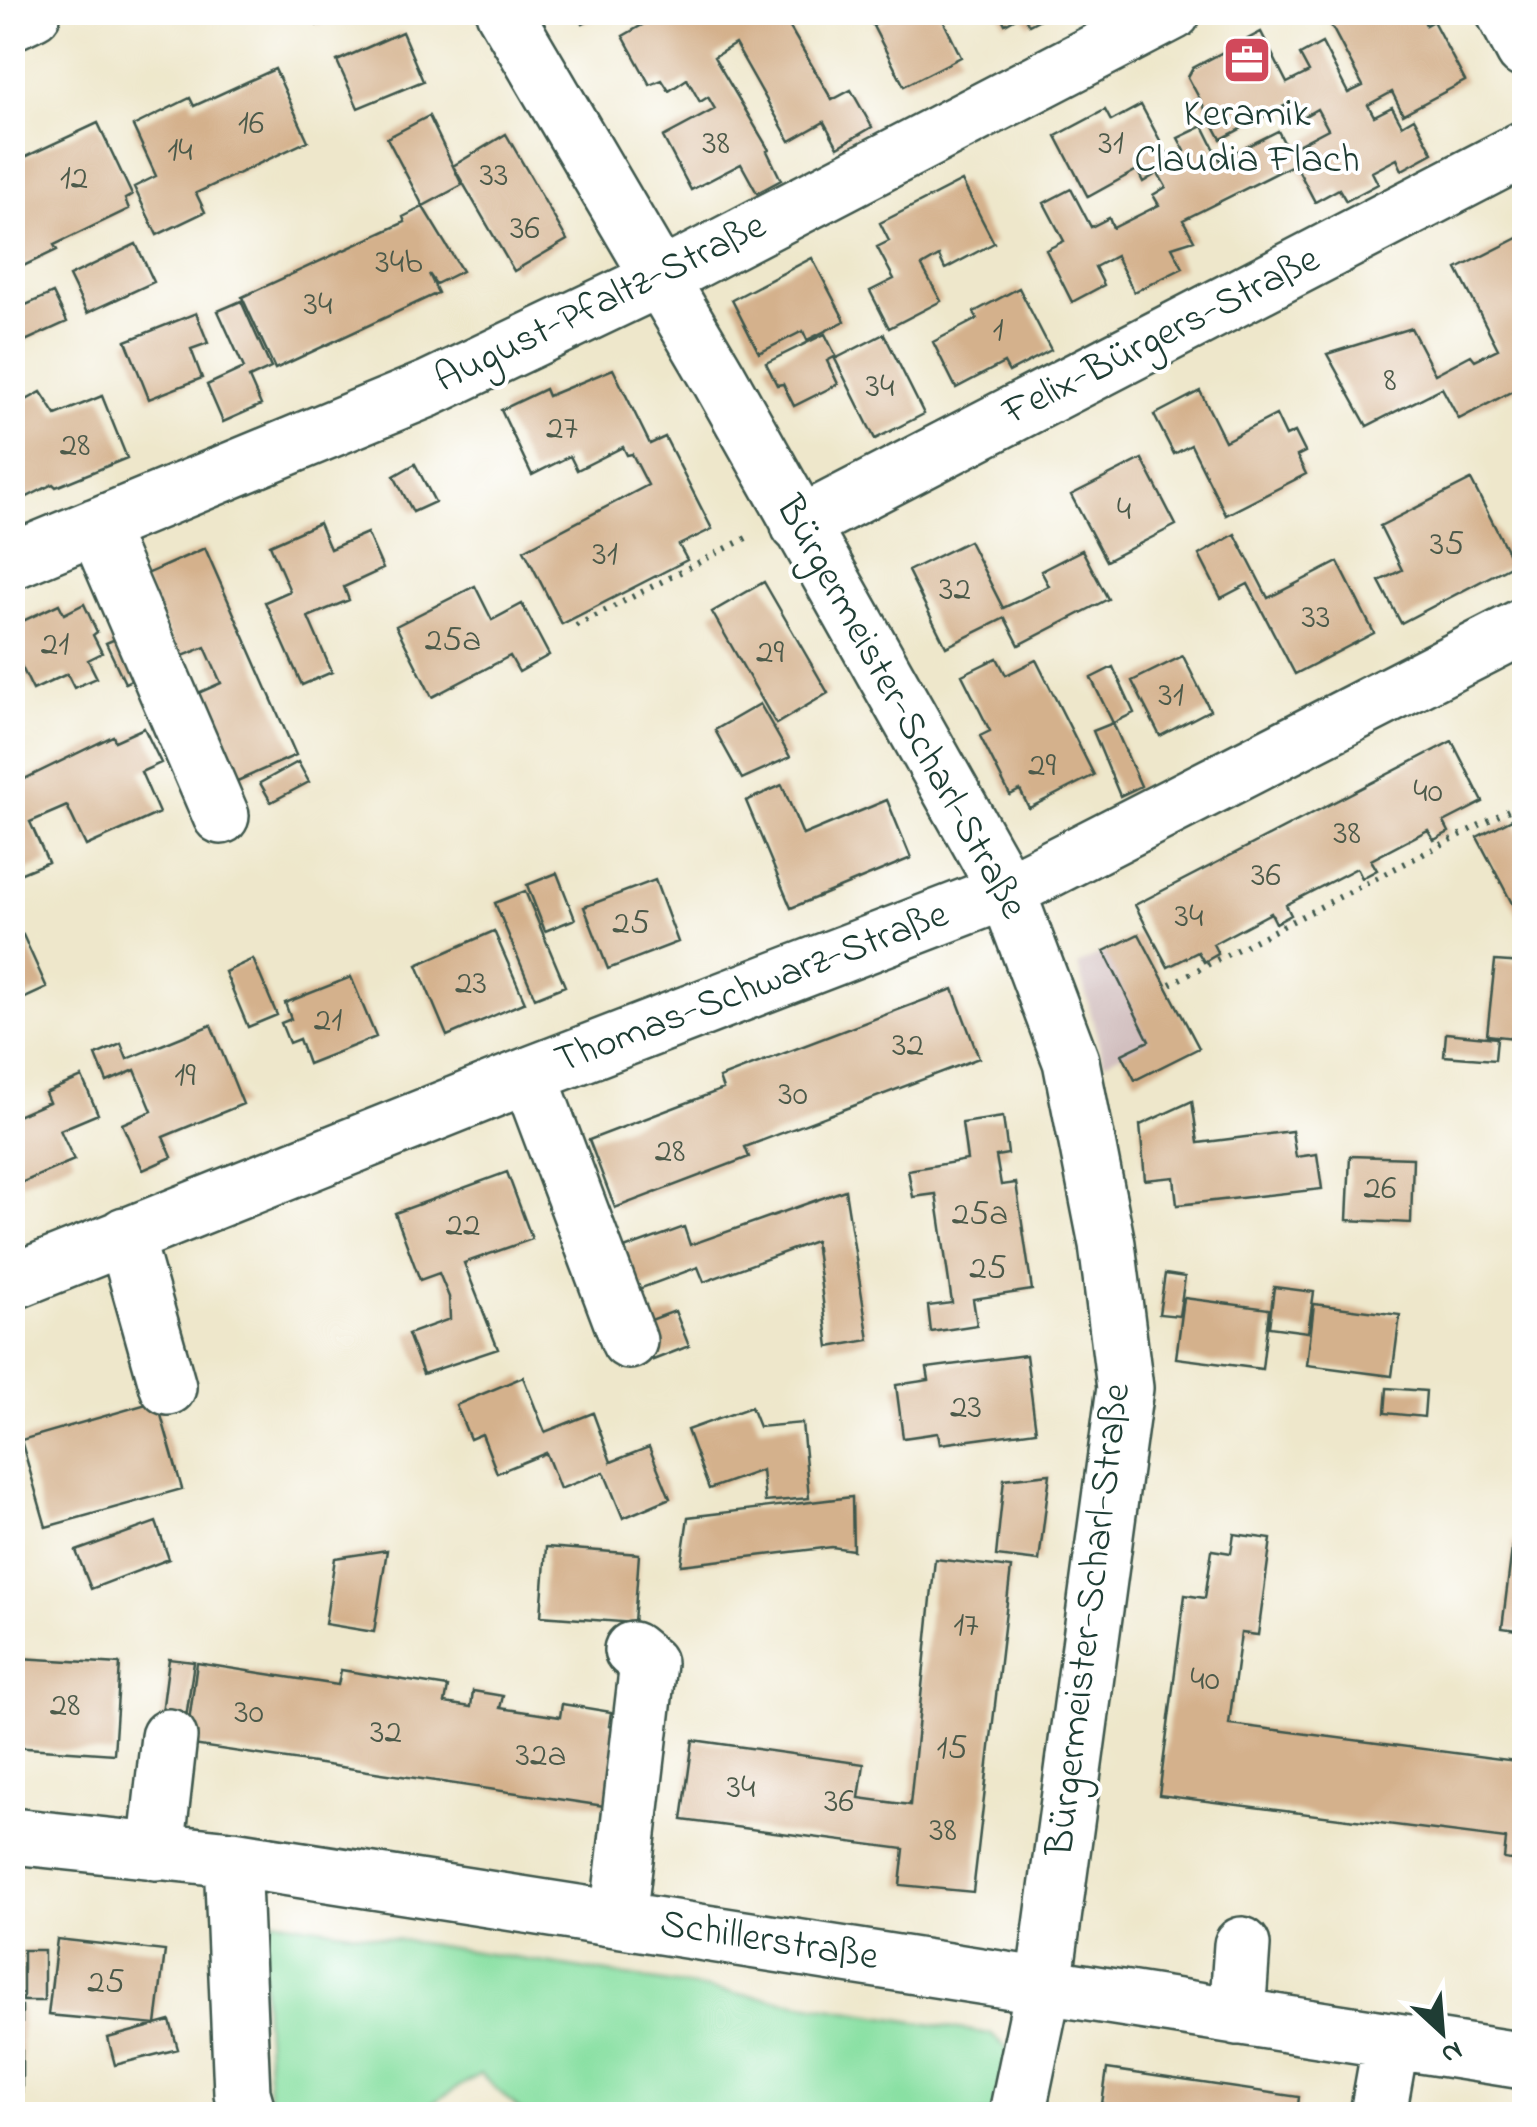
<svg xmlns="http://www.w3.org/2000/svg" width="1537" height="2127" font-family="'Indie Flower',sans-serif">
<rect width="100%" height="100%" fill="#fff"/>
<filter id="ink" filterUnits="userSpaceOnUse"><feTurbulence type="fractalNoise" baseFrequency=".01" numOctaves="2"/><feDisplacementMap in="SourceGraphic" scale="20" xChannelSelector="R" yChannelSelector="G"/><feConvolveMatrix kernelMatrix="1 2 1 2 8 2 1 2 1" color-interpolation-filters="sRGB"/></filter>
<filter id="wash" filterUnits="userSpaceOnUse"><feTurbulence type="fractalNoise" baseFrequency=".0048" numOctaves="4" result="noise"/><feDisplacementMap in="SourceGraphic" scale="40" xChannelSelector="R" yChannelSelector="G"/><feGaussianBlur stdDeviation="2.25" result="paint"/><feColorMatrix in="noise" values="0 0 0 0 0 0 0 0 0 0 0 0 0 0 0 0 0 1.4 0 .05"/><feComposite in="paint" operator="in"/></filter>
<g filter="url(#wash)">
<rect width="100%" height="100%" fill="#eee7cb"/>
<path fill="#d2bfbf" d="M1139 934 1185 1023 1104 1063 1078 965Z"/>
<path fill="#89e0a3" stroke="#548e6c" stroke-width="2.5" d="M275 1920 990 2034 1012 2052 998 2114H524L480 2074 414 2114H270L261 1939Z"/>
<g id="blocks">
<path fill="#d4b18c" d="M311 12H343L317 25Z
M577 12H606L583 24Z
M665 12H689L692 17 699 12H735L744 27 768 12H781L832 100 851 90 872 127 838 147 824 122 790 141 735 44 714 57 769 150 767 151 781 180 757 193 741 164 691 190 663 137 715 109 708 97 700 102 687 79 669 91 662 80 650 85 623 36Z
M899 12H939L961 57 904 86 873 26Z
M999 12H1053L1029 25 1023 14 1005 24Z
M1324 12H1420L1426 25 1433 21 1465 81 1403 114 1392 92 1368 105 1374 116 1392 107 1402 125 1414 118 1433 153 1402 170 1397 159 1372 172 1378 184 1346 201 1339 189 1315 202 1295 164 1183 220 1194 240 1172 247 1183 268 1134 292 1116 256 1095 267 1104 285 1072 302 1046 250 1064 241 1044 203 1071 189 1091 227 1109 218 1113 228 1159 205 1153 195 1166 187 1158 173 1143 182 1137 170 1088 197 1056 136 1105 110 1111 121 1141 105 1170 159 1185 151 1178 138 1203 126 1220 160 1278 131 1288 150 1328 129 1317 109 1303 117 1294 101 1221 139 1188 77 1193 68 1261 32 1287 83 1309 72 1300 55 1322 43 1348 93 1363 86Z
M402 32 423 81 358 108 337 61Z
M275 69 308 141 196 193 205 212 157 235 134 187 156 176 133 126 190 98 194 106Z
M429 116 462 185 423 206 387 138Z
M98 123 132 195 125 199 129 209 54 245 57 250 17 269 12 259V163Z
M506 134 567 240 514 271 453 166Z
M962 181 994 243 945 269 939 256 922 266 941 301 889 328 870 291 894 279 877 247 889 241 880 223Z
M423 207 462 271 436 284 429 274 438 293 275 369 242 297 405 222 403 217Z
M1524 235V385L1459 419 1442 388 1367 426 1327 354 1411 328 1435 374 1471 355 1475 360 1498 349 1457 269Z
M136 244 154 282 87 313 69 276Z
M812 258 845 321 807 340 803 331 759 353 732 300Z
M1019 288 1051 350 1009 372 1004 363 956 388 933 342 977 319 974 312Z
M53 293 67 322 14 346 12 311Z
M241 301 271 368 249 378 261 405 223 422 207 385 244 368 218 311Z
M196 313 208 343 191 349 202 378 149 399 126 341Z
M825 334 836 356 827 361 838 384 794 406 783 384 777 385 766 363Z
M884 334 924 414 875 439 835 359Z
M613 369 650 444 665 437 712 529 679 545 687 560 562 624 524 550 648 485 632 454 627 455 623 447 577 470 570 456 532 475 501 410 545 389 548 396Z
M1200 391 1225 441 1276 415 1286 436 1295 432 1305 452 1297 456 1306 474 1226 515 1191 445 1174 454 1154 415Z
M41 392 56 415 102 396 127 458 56 487 53 484 25 498 12 477V437L19 433 12 422V408Z
M1142 459 1176 525 1106 561 1071 495Z
M415 464 435 502 413 512 394 476Z
M1471 480 1514 564 1401 623 1379 581 1402 570 1380 526Z
M319 523 330 549 367 533 383 569 344 587 349 600 308 617 332 672 302 685 265 602 290 591 270 545Z
M1235 534 1268 598 1338 562 1374 633 1295 674 1248 584 1221 598 1199 555Z
M969 541 1003 608 1049 586 1041 571 1082 550 1108 599 1019 645 1005 618 946 647 908 571Z
M205 548 296 755 235 782 196 694 221 683 205 647 178 658 142 576Z
M764 582 828 693 776 724 712 612Z
M475 586 492 620 522 604 549 655 519 672 510 656 432 697 396 626Z
M59 604 64 614 84 604 97 632 93 635 102 653 88 660 97 678 74 688 67 674 33 690 12 647V626Z
M127 634 146 673 125 683 106 643Z
M1183 656 1210 710 1160 736 1132 681Z
M997 658 1006 675 1036 660 1094 775 1029 808 1020 790 1010 795 980 736 990 731 962 675Z
M1113 667 1134 713 1113 723 1141 786 1120 796 1093 731 1113 723 1091 678Z
M760 704 790 757 742 779 715 730Z
M144 728 161 763 141 772 159 813 86 846 67 806 30 822 48 862 12 877V785L113 736 115 741Z
M1452 741 1483 802 1444 822 1449 832 1434 840 1428 830 1371 860 1377 870 1362 878 1357 868 1286 905 1291 915 1276 923 1271 913 1213 944 1218 954 1204 962 1198 952 1168 967 1135 905Z
M298 762 309 782 271 802 260 783Z
M782 785 803 835 887 800 911 858 791 908 746 801Z
M1512 819 1524 844V926L1477 837Z
M557 873 575 919 545 931 527 885Z
M655 880 678 942 608 969 584 907Z
M525 891 565 986 535 998 495 903Z
M494 931 525 1002 447 1036 417 965Z
M1139 934 1199 1048 1135 1080 1122 1054 1149 1041 1104 951Z
M23 935 47 988 12 1004V940Z
M253 959 277 1015 248 1027 225 972Z
M1495 961 1524 963V1039L1487 1035Z
M351 977 376 1037 308 1064 299 1039 289 1043 281 1023 291 1019 285 1003Z
M953 989 979 1058 745 1147 749 1157 615 1208 589 1140 723 1089 719 1078Z
M211 1025 243 1104 163 1137 172 1157 143 1170 122 1124 152 1111 135 1070 107 1082 96 1055 121 1044 127 1059Z
M1446 1033 1497 1038 1495 1060 1444 1056Z
M82 1077 98 1114 60 1130 74 1160 21 1183 12 1163V1118L49 1102 45 1093Z
M1192 1101 1198 1143 1292 1131 1296 1157 1317 1154 1322 1189 1177 1205 1174 1177 1145 1180 1140 1125Z
M1003 1117 1008 1154 996 1156 1001 1185 1016 1183 1032 1290 973 1299 977 1325 931 1332 928 1306 952 1303 944 1248 936 1194 913 1197 908 1170 967 1160 962 1123Z
M1350 1156 1413 1158 1411 1223 1347 1220Z
M507 1172 532 1239 464 1263 498 1349 423 1374 408 1334 450 1319 449 1297 439 1273 420 1280 395 1213Z
M845 1190 869 1340 829 1347 815 1241 704 1282 698 1267 639 1289 624 1249 684 1227 690 1245Z
M1165 1274 1185 1277 1179 1316 1159 1314Z
M1274 1287 1314 1292 1308 1332 1269 1327Z
M1184 1298 1269 1309 1262 1369 1176 1358Z
M1314 1304 1400 1315 1392 1376 1307 1365Z
M675 1311 689 1346 653 1360 640 1324Z
M1026 1355 1036 1431 940 1444 938 1433 903 1438 896 1385 929 1380 927 1368Z
M523 1377 545 1432 593 1413 611 1462 649 1447 670 1498 623 1518 604 1472 560 1489 546 1453 497 1473 482 1434 470 1439 456 1405Z
M1387 1388 1426 1391 1424 1417 1385 1413Z
M157 1401 182 1489 46 1527 21 1440Z
M751 1407 759 1427 802 1423 809 1498 765 1502 762 1470 709 1489 687 1430Z
M1050 1474 1039 1561 996 1556 1004 1479Z
M852 1497 853 1550 832 1547 681 1565 688 1517Z
M156 1522 169 1559 91 1589 76 1551Z
M1234 1534 1271 1539 1258 1635 1241 1633 1229 1724 1524 1762V1862L1504 1859 1506 1839 1159 1795 1185 1595 1205 1598 1212 1550 1231 1553Z
M1513 1541 1524 1543V1631L1502 1628Z
M546 1547 639 1554 634 1623 541 1616Z
M387 1550 374 1632 325 1624 335 1558Z
M935 1559 1011 1568 973 1892 900 1885 904 1849 682 1820 693 1740 864 1764 859 1798 910 1805Z
M20 1658 120 1664 114 1754 12 1747V1663H20Z
M169 1659 194 1662 183 1739 159 1736Z
M197 1663 338 1685 341 1670 448 1687 445 1703 471 1707 473 1691 503 1696 500 1708 560 1717 562 1704 611 1712 609 1726 624 1729 611 1807 186 1744Z
M57 1939 165 1951 156 2025 48 2015Z
M23 1950H44V2001H23Z
M12 2006H22V2102L12 2104Z
M170 2021 178 2049 115 2065 108 2038Z
M1107 2069 1299 2097 1297 2114H1062L1063 2105 1101 2111Z"/>
</g>
</g>
<g filter="url(#ink)">
<use href="#blocks" fill-opacity="0" stroke="#3e564b" stroke-width="2.5"/>
<g fill="none" stroke-linecap="round" stroke-linejoin="round">
<g stroke="#3e564b" stroke-width="60">
<path id="minor" d="M504 12 718 377 1007 891 1071 1061 1107 1244 1125 1388 1044 1985 1017 2114
M1504 12 1524 50
M12 22 33 12
M799 525 1524 149
M96 526 221 816
M12 561 428 389 661 278 1173 12
M529 1075 629 1341
M125 1235 168 1387
M12 1282 529 1075 1007 891 1524 626
M12 1836 232 1859 1524 2061
M156 1852 169 1737
M232 1859 242 2093 248 2114
M618 1919 648 1663 632 1650
M1237 2017 1242 1945
M1378 2114 1391 2041"/>
</g>
<path stroke="#3e564b" stroke-width="6" stroke-dasharray="2.5 8" stroke-linecap="butt" d="M576 626 752 535
M1170 984 1509 810 1524 807"/>
<use href="#minor" stroke="#fff" stroke-width="55"/>
</g>
</g>
<defs>
<g id="office-square" transform="scale(2.5)"><rect x="-9" y="-9" width="18" height="18" rx="4" fill="#d1495b" stroke="#fff"/><path d="M-6-3h4V-5.5h4V-3h4V5H-6ZM-1-4.5V-3h2v-1.5ZM-6 0V1H6V0Z" fill="#fff"/></g>
</defs>
<g fill-rule="evenodd">
<use href="#office-square" x="1247" y="60"/>
</g>
<g text-anchor="middle" dominant-baseline="central" stroke-width="8" stroke-linejoin="round" paint-order="stroke">
<g font-size="35" fill="#4c5a4a">
<text x="251" y="124">16</text>
<text x="716" y="144">38</text>
<text x="1111" y="144">31</text>
<text x="180" y="151">14</text>
<text x="494" y="176">33</text>
<text x="74" y="179">12</text>
<text x="525" y="229">36</text>
<text x="399" y="263">34b</text>
<text x="318" y="305">34</text>
<text x="998" y="331">1</text>
<text x="1390" y="381">8</text>
<text x="880" y="387">34</text>
<text x="562" y="429">27</text>
<text x="75" y="446">28</text>
<text x="1124" y="510">4</text>
<text x="1447" y="545">35</text>
<text x="605" y="555">31</text>
<text x="955" y="590">32</text>
<text x="1316" y="618">33</text>
<text x="453" y="641">25a</text>
<text x="55" y="645">21</text>
<text x="770" y="653">29</text>
<text x="1171" y="696">31</text>
<text x="1042" y="766">29</text>
<text x="1428" y="792">40</text>
<text x="1347" y="834">38</text>
<text x="1266" y="876">36</text>
<text x="1189" y="917">34</text>
<text x="631" y="924">25</text>
<text x="471" y="984">23</text>
<text x="328" y="1021">21</text>
<text x="908" y="1046">32</text>
<text x="185" y="1076">19</text>
<text x="793" y="1095">30</text>
<text x="670" y="1152">28</text>
<text x="1380" y="1189">26</text>
<text x="980" y="1215">25a</text>
<text x="463" y="1226">22</text>
<text x="988" y="1269">25</text>
<text x="966" y="1408">23</text>
<text x="966" y="1626">17</text>
<text x="1205" y="1680">40</text>
<text x="65" y="1706">28</text>
<text x="249" y="1713">30</text>
<text x="386" y="1733">32</text>
<text x="952" y="1749">15</text>
<text x="541" y="1756">32a</text>
<text x="741" y="1788">34</text>
<text x="839" y="1802">36</text>
<text x="943" y="1831">38</text>
<text x="106" y="1983">25</text>
</g>
<g font-size="40" fill="#1f3d34" stroke="#fff">
<text x="1247" y="115">Keramik<tspan x="1247" dy="46">Claudia Flach</tspan></text>
</g>
<g font-size="40" fill="#1f3d34" stroke="#fff">
<text transform="translate(601 304) rotate(-26)">August-Pfaltz-Straße</text>
<text transform="translate(1162 337) rotate(-27)">Felix-Bürgers-Straße</text>
<text transform="translate(900 708) rotate(61)">Bürgermeister-Scharl-Straße</text>
<text transform="translate(752 989) rotate(-21)">Thomas-Schwarz-Straße</text>
<text transform="translate(1090 1620) rotate(-83)">Bürgermeister-Scharl-Straße</text>
<text transform="translate(769 1942) rotate(9)">Schillerstraße</text>
</g>
</g>
<rect width="1537" height="2127" fill="none" stroke="#fff" stroke-width="50"/>
<g transform="translate(1442 2032) rotate(154)" stroke="#ffffff" stroke-width="8" paint-order="stroke">
<path d="M0-8L18 38L0 25L-18 38Z" fill="#1f3d34"/>
<text y="-15" font-size="28" font-weight="bold" text-anchor="middle" fill="#1f3d34">N</text>
</g>
</svg>
